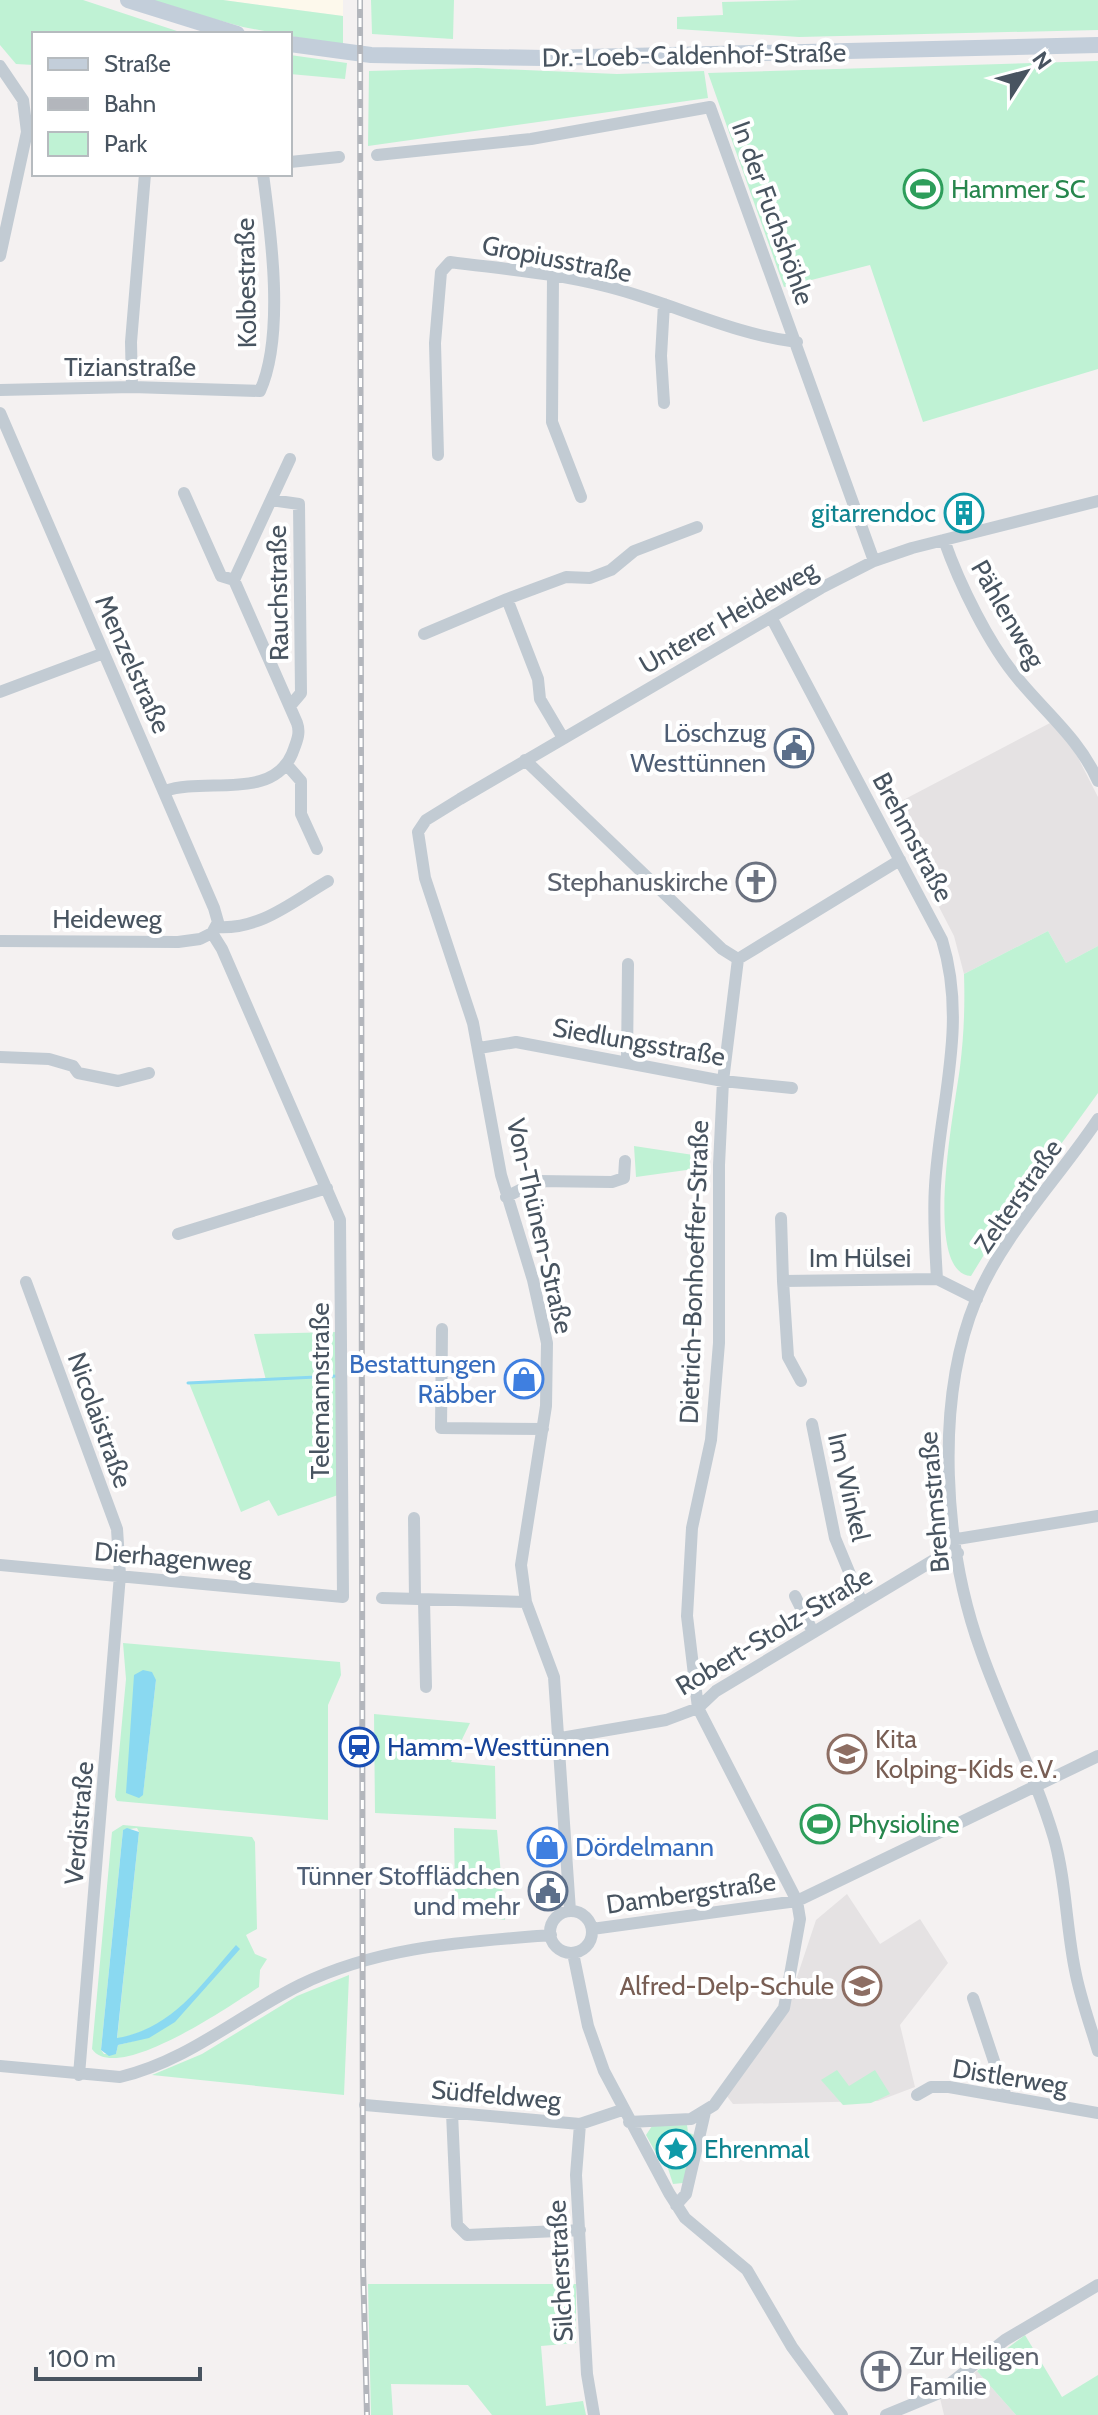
<svg xmlns="http://www.w3.org/2000/svg" width="1098" height="2415" font-family="Cabin,sans-serif">
<rect width="100%" height="100%" fill="#f4f1f1"/>
<path fill="#fdf9ec" d="M223 0H343V16Z"/>
<path fill="#e5e2e3" d="M1050 723 1068 738 1098 797V946L1066 963 1048 931 964 974 954 936 888 808Z
M847 1894 880 1944 920 1919 948 1963 900 2025 915 2087 878 2101 733 2104 726 2095 786 2010 816 1920Z
M977 2371 1016 2415H944L940 2398Z"/>
<path fill="#bff2d4" fill-rule="evenodd" d="M0 0H83L186 34H34V65L16 64 0 45Z
M145 0H223L343 16V46L243 27Z
M371 0H454L453 39 372 34Z
M802 0H1098V30L799 37 677 29V17L723 15 722 2Z
M290 55 347 63 345 79 290 74Z
M1098 61V369L923 422 870 265 784 287 708 73Z
M477 68 617 74 704 71 708 98 368 146 369 71Z
M1048 931 1066 963 1098 946V1093L1001 1227 971 1276C921 1273 956 1101 960 1067 964 1035 965 1005 964 974Z
M634 1146 700 1156 701 1168 636 1177Z
M337 1332 338 1495 278 1516 269 1500 241 1512 189 1383 266 1380 254 1334Z
M123 1643 340 1662 341 1675 328 1705V1820L117 1801 115 1797 126 1679ZM134 1675 156 1680 143 1794Z
M374 1714 470 1723 451 1762 495 1766 496 1819 375 1813Z
M123 1825 252 1837 255 1842 257 1929 246 1935 255 1954 267 1959 260 1970 259 1987C232 2004 117 2085 92 2049L112 1832ZM137 1828 139 1832 117 2039C147 2032 166 2022 188 2000 163 2030 157 2036 118 2045L116 2054H104L101 2050 123 1830Z
M454 1828 497 1830 505 1920 493 1918 481 1903 455 1898Z
M349 1975 344 2095 152 2075 202 2054 297 1996Z
M837 2070 849 2086 875 2070 890 2094 871 2103 843 2105 821 2080Z
M687 2125 688 2132 696 2136 683 2183 673 2184 665 2159 684 2158 686 2145 673 2138 666 2152 658 2157 646 2135 652 2126Z
M368 2284H576V2343L541 2346 546 2406 583 2401 586 2415H492L468 2385 391 2384 393 2415H371Z
M1025 2335 1062 2397 1098 2375V2415H1016L977 2371Z"/>
<path fill="#8ad9f1" d="M143 1670 152 1672 156 1680 143 1795 139 1798 126 1793 134 1675Z
M127 1828 139 1832 117 2038C172 2029 201 1985 236 1945L240 1949 175 2022 149 2038 118 2045 116 2054 109 2056 101 2050 123 1830Z"/>
<g fill="none" stroke-linecap="round" stroke-linejoin="round">
<path stroke="#8ad9f1" stroke-width="3" d="M188 1383 337 1376"/>
<path stroke="#c2cbd3" stroke-width="12" d="M0 66 23 100 27 132 0 256
M377 155 531 139 710 107 874 561
M290 162 339 157
M553 275 552 422 581 497
M664 304 661 356 664 403
M132 387 131 342 145 174
M0 390 132 387 260 391C285 336 271 233 263 174
M0 413 214 908 218 922 212 933
M438 455 435 343 441 272 450 262C503 269 557 273 609 287 672 303 732 334 797 342
M184 493 221 576 234 580
M271 500 290 459
M944 540C959 583 989 645 1019 680 1047 714 1079 739 1098 781
M507 599 566 577 590 578 611 570 634 551 697 527
M771 617 942 940C968 1024 940 1102 935 1186 933 1217 935 1248 937 1279L977 1299
M424 634 507 599 538 679 540 699 563 738
M0 692 104 653
M525 760 722 949 738 959 723 1081 719 1165V1343L711 1440 692 1528 687 1616 698 1708 797 1901 800 1919 784 2008 714 2105 691 2119 629 2122
M287 765 301 781V814L317 849
M165 791C205 777 272 801 292 754 296 743 301 734 297 723L234 580 271 500 299 504 301 693 290 706
M217 927C260 930 292 902 328 881
M0 941 178 942 200 939 212 933
M738 959 900 860
M479 1048 516 1042 723 1081 792 1088
M0 1057 49 1059 73 1066 78 1073 118 1081 149 1073
M627 1063 628 964
M1098 1119C1058 1179 1004 1233 976 1300 934 1402 944 1549 981 1651 1003 1714 1035 1774 1054 1838 1066 1880 1066 1926 1075 1970 1080 1997 1090 2024 1098 2051
M506 1197 538 1181 612 1182 624 1178 625 1161
M781 1218 783 1281
M178 1234 327 1188
M26 1282 117 1529 120 1575 79 2075
M442 1329 441 1428 543 1429
M801 1381 788 1357 783 1281 937 1279
M812 1424 835 1538 862 1603
M414 1518 415 1599
M957 1539 1098 1516
M0 1565 343 1597 340 1220 222 949 212 933
M795 1596 813 1632
M382 1598 526 1602
M424 1600 426 1687
M561 1738 666 1720 698 1708 716 1691 939 1557 958 1553
M570 1911 554 1677 526 1602 521 1565 546 1406 547 1343 533 1280 501 1175 473 1023 425 878 418 832 426 820 460 799 821 588 874 561 912 548 1098 501
M550 1932a21 21 0 1 1 42 0a21 21 0 1 1-42 0Z
M592 1929 797 1901 1098 1756
M573 1953 588 2026 604 2071 669 2193 685 2218 747 2270 792 2347 842 2415
M973 1998 1006 2097
M0 2066 120 2077C188 2061 239 2015 300 1985 379 1946 465 1942 551 1935
M917 2095 931 2087H949L1098 2113
M365 2105 580 2124 622 2110
M452 2113 457 2225 467 2235 580 2230
M580 2124 576 2175 587 2374 594 2415
M676 2205 686 2194 705 2112
M886 2415 937 2394 1005 2340 1098 2285"/>
<path stroke="#c3ceda" stroke-width="16" d="M128 0 237 34
M290 44 371 55 544 58 1098 45"/>
<g stroke="#b3b6bc" stroke-width="6">
<path id="rail" d="M360 0 363 2266 367 2415"/>
</g>
<use href="#rail" stroke="#fff" stroke-width="3" stroke-dasharray="9" stroke-linecap="butt"/>
</g>
<defs>
<g id="stadium-ring" transform="scale(2)"><circle r="9.5" fill="#fff" stroke="#2e9e5b" stroke-width="1.5"/><path d="M0-5a6.5 5 0 1 0 0 10a6.5 5 0 1 0 0-10ZM-3.5-1.8h7v3.6h-7Z" fill="#2e9e5b"/></g>
<g id="building-ring" transform="scale(2)"><circle r="9.5" fill="#fff" stroke="#0f9aa8" stroke-width="1.5"/><path d="M-4-6H4V6H1V3H-1V6H-4ZM-2.5-4.3h1.7v1.8h-1.7ZM.8-4.3h1.7v1.8H.8ZM-2.5-1h1.7V.8h-1.7ZM.8-1h1.7V.8H.8Z" fill="#0f9aa8"/></g>
<g id="civic-ring" transform="scale(2)"><circle r="9.5" fill="#fff" stroke="#5c6f8a" stroke-width="1.5"/><path d="M-.6-6.5H3V-4.5H.6V-3L4-1V1h2V6H-6V1h2V-1L-.6-3ZM-1.2 2.5V6h2.4V2.5Z" fill="#5c6f8a"/></g>
<g id="church-ring" transform="scale(2)"><circle r="9.5" fill="#fff" stroke="#6b7280" stroke-width="1.5"/><path d="M-1.2-6h2.4v3.5h3.3v2.4h-3.3V6h-2.4V-.1h-3.3v-2.4h3.3Z" fill="#6b7280"/></g>
<g id="shop-ring" transform="scale(2)"><circle r="9.5" fill="#fff" stroke="#3f7fe0" stroke-width="1.5"/><path d="M-5-2.5h2.3a2.7 3.5 0 0 1 5.4 0H5L5.5 6h-11ZM-1.5-2.5h3a1.5 2.3 0 0 0-3 0Z" fill="#3f7fe0"/></g>
<g id="station-ring" transform="scale(2)"><circle r="9.5" fill="#fff" stroke="#1a4fb4" stroke-width="1.5"/><path d="M-3-6H3Q5-6 5-4V2Q5 4 3 4L4.5 6H3L1.5 4h-3L-3 6H-4.5L-3 4Q-5 4-5 2V-4Q-5-6-3-6ZM-3.5-4v3h7v-3ZM-3.5 1v1.5H-2V1ZM2 1v1.5H3.5V1Z" fill="#1a4fb4"/></g>
<g id="school-ring" transform="scale(2)"><circle r="9.5" fill="#fff" stroke="#8d6e63" stroke-width="1.5"/><path d="M0-5L7-2L0 1L-7-2ZM-4 1L0 2.5L4 1V4Q0 6-4 4Z" fill="#8d6e63"/></g>
<g id="sight-ring" transform="scale(2)"><circle r="9.5" fill="#fff" stroke="#0f9aa8" stroke-width="1.5"/><path d="M0-6L1.8-2.2L6-1.7L2.9 1.2L3.7 5.4L0 3.3L-3.7 5.4L-2.9 1.2L-6-1.7L-1.8-2.2Z" fill="#0f9aa8"/></g>
</defs>
<g fill-rule="evenodd">
<use href="#stadium-ring" x="923" y="189"/>
<use href="#building-ring" x="964" y="513"/>
<use href="#civic-ring" x="794" y="748"/>
<use href="#church-ring" x="756" y="882"/>
<use href="#shop-ring" x="524" y="1379"/>
<use href="#station-ring" x="359" y="1747"/>
<use href="#school-ring" x="847" y="1754"/>
<use href="#stadium-ring" x="820" y="1824"/>
<use href="#shop-ring" x="547" y="1847"/>
<use href="#civic-ring" x="548" y="1891"/>
<use href="#school-ring" x="862" y="1986"/>
<use href="#sight-ring" x="676" y="2149"/>
<use href="#church-ring" x="881" y="2371"/>
</g>
<g text-anchor="middle" dominant-baseline="central" stroke-width="8" stroke-linejoin="round" paint-order="stroke">
<g font-size="26" fill="#485460" stroke="#fff">
<text transform="translate(694 55) rotate(-1)">Dr.-Loeb-Caldenhof-Straße</text>
<text transform="translate(773 213) rotate(70)">In der Fuchshöhle</text>
<text transform="translate(557 259) rotate(11)">Gropiusstraße</text>
<text transform="translate(246 283) rotate(-91)">Kolbestraße</text>
<text x="130" y="367">Tizianstraße</text>
<text transform="translate(278 593) rotate(-91)">Rauchstraße</text>
<text transform="translate(1008 614) rotate(60)">Pählenweg</text>
<text transform="translate(728 617) rotate(-30)">Unterer Heideweg</text>
<text transform="translate(133 664) rotate(66)">Menzelstraße</text>
<text transform="translate(913 837) rotate(62)">Brehmstraße</text>
<text x="107" y="919">Heideweg</text>
<text transform="translate(639 1042) rotate(10)">Siedlungsstraße</text>
<text transform="translate(1018 1196) rotate(-55)">Zelterstraße</text>
<text transform="translate(540 1226) rotate(77)">Von-Thünen-Straße</text>
<text x="860" y="1258">Im Hülsei</text>
<text transform="translate(694 1272) rotate(-88)">Dietrich-Bonhoeffer-Straße</text>
<text transform="translate(320 1391) rotate(-90)">Telemannstraße</text>
<text transform="translate(100 1420) rotate(70)">Nicolaistraße</text>
<text transform="translate(849 1487) rotate(77)">Im Winkel</text>
<text transform="translate(934 1502) rotate(-95)">Brehmstraße</text>
<text transform="translate(173 1558) rotate(5)">Dierhagenweg</text>
<text transform="translate(774 1631) rotate(-31)">Robert-Stolz-Straße</text>
<text transform="translate(79 1823) rotate(-85)">Verdistraße</text>
<text transform="translate(691 1893) rotate(-8)">Dambergstraße</text>
<text transform="translate(1010 2077) rotate(9)">Distlerweg</text>
<text transform="translate(496 2095) rotate(5)">Südfeldweg</text>
<text transform="translate(560 2271) rotate(-93)">Silcherstraße</text>
</g>
<g font-size="26" fill="#27864d" stroke="#fff" text-anchor="start">
<text x="951" y="189">Hammer SC</text>
<text x="848" y="1824">Physioline</text>
</g>
<g font-size="26" fill="#0d838f" stroke="#fff" text-anchor="end">
<text x="936" y="513">gitarrendoc</text>
<text x="704" y="2149" text-anchor="start">Ehrenmal</text>
</g>
<g font-size="26" fill="#4e5e75" stroke="#fff" text-anchor="end">
<text x="766" y="733">Löschzug<tspan x="766" dy="30">Westtünnen</tspan></text>
<text x="520" y="1876">Tünner Stofflädchen<tspan x="520" dy="30">und mehr</tspan></text>
</g>
<g font-size="26" fill="#5b616d" stroke="#fff" text-anchor="end">
<text x="728" y="882">Stephanuskirche</text>
<text x="909" y="2356" text-anchor="start">Zur Heiligen<tspan x="909" dy="30">Familie</tspan></text>
</g>
<g font-size="26" fill="#366cbe" stroke="#fff" text-anchor="end">
<text x="496" y="1364">Bestattungen<tspan x="496" dy="30">Räbber</tspan></text>
<text x="575" y="1847" text-anchor="start">Dördelmann</text>
</g>
<g font-size="26" fill="#785e54" stroke="#fff" text-anchor="start">
<text x="875" y="1739">Kita<tspan x="875" dy="30">Kolping-Kids e.V.</tspan></text>
<text x="834" y="1986" text-anchor="end">Alfred-Delp-Schule</text>
</g>
<g font-size="26" fill="#164399" stroke="#fff" text-anchor="start">
<text x="387" y="1747">Hamm-Westtünnen</text>
</g>
</g>
<rect x="32" y="32" width="260" height="144" fill="#ffffff" stroke="#b6bbbf" stroke-width="2"/>
<rect x="48" y="58" width="40" height="12" fill="#c3ceda" stroke="#b6bbbf" stroke-width="2"/>
<text x="104" y="72" font-size="24" fill="#485460">Straße</text>
<rect x="48" y="98" width="40" height="12" fill="#b3b6bc" stroke="#b6bbbf" stroke-width="2"/>
<text x="104" y="112" font-size="24" fill="#485460">Bahn</text>
<rect x="48" y="132" width="40" height="24" fill="#bff2d4" stroke="#b6bbbf" stroke-width="2"/>
<text x="104" y="152" font-size="24" fill="#485460">Park</text>
<g transform="translate(1026 72) rotate(54)" stroke="#ffffff" stroke-width="6" paint-order="stroke">
<path d="M0-6L14 30L0 20L-14 30Z" fill="#485460"/>
<text y="-12" font-size="22" font-weight="bold" text-anchor="middle" fill="#485460">N</text>
</g>
<path d="M36 2367v12h164v-12" fill="none" stroke="#485460" stroke-width="4"/>
<text x="48" y="2367" font-size="24" fill="#485460" stroke="#ffffff" stroke-width="6" paint-order="stroke">100 m</text>
</svg>
